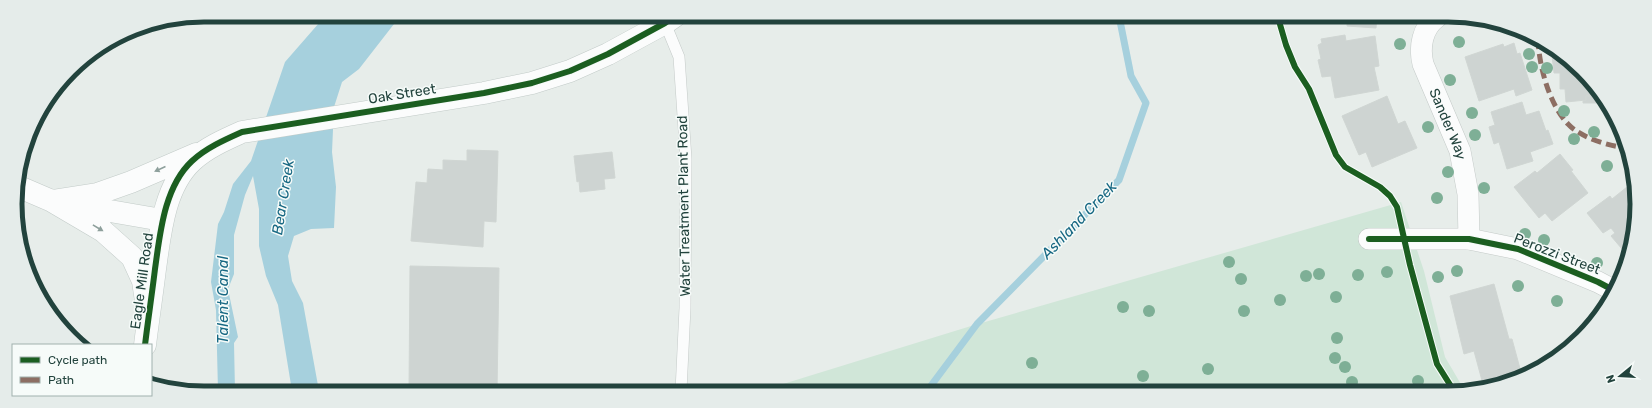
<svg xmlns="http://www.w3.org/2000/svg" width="1652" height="408" font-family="Rubik,sans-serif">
<rect width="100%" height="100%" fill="#e7edea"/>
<path fill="#d0e6d8" d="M1401 202 1424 271 1445 357 1465 391H760L971 326Z"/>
<path fill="#a6d0dd" d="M326 15H401L359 69 342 82 334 107 332 152 336 187 334 228 311 229 294 236 288 256 292 281 303 303 319 391H292L278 305 266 276 259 246V209L253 176 245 195 234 235V274L228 289 238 337 234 343 235 391H218L216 310 211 282 218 224 224 212 233 184 251 161 285 62Z"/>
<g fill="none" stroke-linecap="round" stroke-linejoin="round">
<path stroke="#a6d0dd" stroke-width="7" d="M927 391 977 324 1119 180 1146 103 1131 76 1119 16"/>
</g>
<path fill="#ced4d2" stroke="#d0d6d3" d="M1310 16 1377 17 1376 28 1347 26V22L1326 21V18Z
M1345 35 1346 41 1375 36 1379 66 1374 67 1379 90 1335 98 1331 76 1322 77 1318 60 1321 59 1318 45 1322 43 1321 39Z
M1514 43 1517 54 1520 53 1532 90 1516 96 1514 89 1479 101 1465 57 1503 44 1504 47Z
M1551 47 1598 89 1601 96H1586V100L1566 102 1565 89H1560V73H1554Z
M1387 96 1398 124 1405 121 1417 148 1372 167 1366 152 1359 155 1342 116Z
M1586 96H1598V103H1583V101L1586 100Z
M1522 102 1526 115 1539 111 1546 131 1548 130 1553 144 1530 152 1533 161 1507 169 1499 142 1494 144 1489 127 1495 125 1491 112Z
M467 150 498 151 496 222 484 221 483 247 411 241 416 182 427 183 428 169 443 170V160L467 161Z
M612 152 615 178 604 179 605 189 580 192 579 181 577 182 574 156Z
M1560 154 1573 170 1571 171 1588 193 1552 221 1545 213 1539 218 1514 187 1535 171 1537 173Z
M1632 183 1635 229 1629 251 1625 247 1622 249 1611 236 1615 233 1611 228 1603 233 1587 213 1610 196 1612 199Z
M410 266 499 268 497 391H409Z
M1494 284 1509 339H1512L1522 376 1484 388 1474 351 1464 354 1450 296Z"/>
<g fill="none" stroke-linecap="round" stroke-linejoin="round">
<g stroke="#c4cac8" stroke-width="12">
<path id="lane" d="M665 23 679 57 686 159 685 308 681 391"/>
</g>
<g stroke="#c4cac8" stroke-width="22">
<g id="street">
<path id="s1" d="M1437 17C1422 28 1419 47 1423 64L1460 151 1468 194 1469 239"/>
<path d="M1369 239H1469L1518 249 1598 282 1615 291"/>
</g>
</g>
<g stroke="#c2cbc8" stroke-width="23">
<path id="secondary" d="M17 186 52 201 162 220
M52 201 97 194 131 182 196 154
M52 201 103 231 132 257 143 281 146 301
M145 345C148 320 152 294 155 269 160 234 164 187 192 161 206 148 224 140 242 132L484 93 532 83 570 71 608 54 665 23 675 16"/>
</g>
<use href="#lane" stroke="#fbfcfc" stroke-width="11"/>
<use href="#street" stroke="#fbfcfc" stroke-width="21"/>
<use href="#secondary" stroke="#fbfcfc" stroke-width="22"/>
<path stroke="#8d6e63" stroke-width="5" stroke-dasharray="10 5" stroke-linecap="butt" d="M1538 39C1539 66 1549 104 1568 124 1581 138 1609 146 1627 148"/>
<g stroke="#f6fbf9" stroke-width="8">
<path id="cycleway" d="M1279 16V21L1286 45 1295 67 1309 89 1336 155 1345 167 1380 187 1390 196 1397 207 1410 265 1437 364 1454 391
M1369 239H1469L1518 249 1598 282 1615 291
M145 345C148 320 152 294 155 269 160 234 164 187 192 161 206 148 224 140 242 132L484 93 532 83 570 71 608 54 665 23 675 16"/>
</g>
<use href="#cycleway" stroke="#1b5e20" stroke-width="6"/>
</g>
<g fill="#7eaf96">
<circle cx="1459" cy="42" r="6"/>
<circle cx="1400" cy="44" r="6"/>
<circle cx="1529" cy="54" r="6"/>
<circle cx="1532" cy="67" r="6"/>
<circle cx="1547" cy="68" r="6"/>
<circle cx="1450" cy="80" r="6"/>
<circle cx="1564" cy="111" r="6"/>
<circle cx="1472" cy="113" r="6"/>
<circle cx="1428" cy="127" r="6"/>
<circle cx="1594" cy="132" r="6"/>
<circle cx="1475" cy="135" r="6"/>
<circle cx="1574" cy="139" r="6"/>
<circle cx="1607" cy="166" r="6"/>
<circle cx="1448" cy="172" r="6"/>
<circle cx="1484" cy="188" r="6"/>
<circle cx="1437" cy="198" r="6"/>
<circle cx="1525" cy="234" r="6"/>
<circle cx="1544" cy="240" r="6"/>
<circle cx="1229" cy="262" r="6"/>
<circle cx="1597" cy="263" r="6"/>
<circle cx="1457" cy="271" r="6"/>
<circle cx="1387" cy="272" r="6"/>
<circle cx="1319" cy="274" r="6"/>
<circle cx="1358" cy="275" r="6"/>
<circle cx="1306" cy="276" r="6"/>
<circle cx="1438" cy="277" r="6"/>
<circle cx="1241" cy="279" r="6"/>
<circle cx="1518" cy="286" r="6"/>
<circle cx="1336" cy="297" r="6"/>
<circle cx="1280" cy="300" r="6"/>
<circle cx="1557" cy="301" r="6"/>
<circle cx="1123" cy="307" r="6"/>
<circle cx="1149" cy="311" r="6"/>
<circle cx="1244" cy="311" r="6"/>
<circle cx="1337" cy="338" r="6"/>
<circle cx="1335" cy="358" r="6"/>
<circle cx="1032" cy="363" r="6"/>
<circle cx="1345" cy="367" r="6"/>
<circle cx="1208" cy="369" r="6"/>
<circle cx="1143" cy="376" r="6"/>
<circle cx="1418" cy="381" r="6"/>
<circle cx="1352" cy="382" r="6"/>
</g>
<defs><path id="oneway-solid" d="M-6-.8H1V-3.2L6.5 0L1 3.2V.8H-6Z"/></defs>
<g fill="#8ea09c">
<use href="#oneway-solid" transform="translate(160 169) rotate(156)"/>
<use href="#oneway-solid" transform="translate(98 228) rotate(31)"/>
</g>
<g text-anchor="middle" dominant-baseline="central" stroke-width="3" stroke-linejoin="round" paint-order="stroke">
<g font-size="14" fill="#22433d" stroke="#f6fbf9">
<text transform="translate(402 94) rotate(-9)">Oak Street</text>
<text stroke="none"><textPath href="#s1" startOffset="117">Sander Way</textPath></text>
<text transform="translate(684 206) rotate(-91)">Water Treatment Plant Road</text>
<text transform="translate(1557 254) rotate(21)">Perozzi Street</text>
<text transform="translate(142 281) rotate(-82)">Eagle Mill Road</text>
</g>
<g font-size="15" font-style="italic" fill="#176883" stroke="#f6fbf9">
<text transform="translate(283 197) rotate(-81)">Bear Creek</text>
<text transform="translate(1079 220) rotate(-46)">Ashland Creek</text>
<text transform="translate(223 300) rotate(-90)">Talent Canal</text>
</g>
</g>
<path d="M0 0H1652V408H0ZM204 22H1448A182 182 0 0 1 1630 204V204A182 182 0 0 1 1448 386H204A182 182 0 0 1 22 204V204A182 182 0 0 1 204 22Z" fill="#e5ecea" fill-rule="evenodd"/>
<path fill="none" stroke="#22433d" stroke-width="5" d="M204 22H1448A182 182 0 0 1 1630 204V204A182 182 0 0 1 1448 386H204A182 182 0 0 1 22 204V204A182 182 0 0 1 204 22Z"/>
<rect x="12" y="344" width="140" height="52" fill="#f6fbf9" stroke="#a1b1ae"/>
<rect x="20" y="357" width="20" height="6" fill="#1b5e20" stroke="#a1b1ae"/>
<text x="48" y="364" font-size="12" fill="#22433d">Cycle path</text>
<rect x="20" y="377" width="20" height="6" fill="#8d6e63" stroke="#a1b1ae"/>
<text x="48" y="384" font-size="12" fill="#22433d">Path</text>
<g transform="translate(1620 376) rotate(252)" stroke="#f6fbf9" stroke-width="3" paint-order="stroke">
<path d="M0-3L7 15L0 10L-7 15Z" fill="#22433d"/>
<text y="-6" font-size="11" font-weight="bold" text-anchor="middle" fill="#22433d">N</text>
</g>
</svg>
